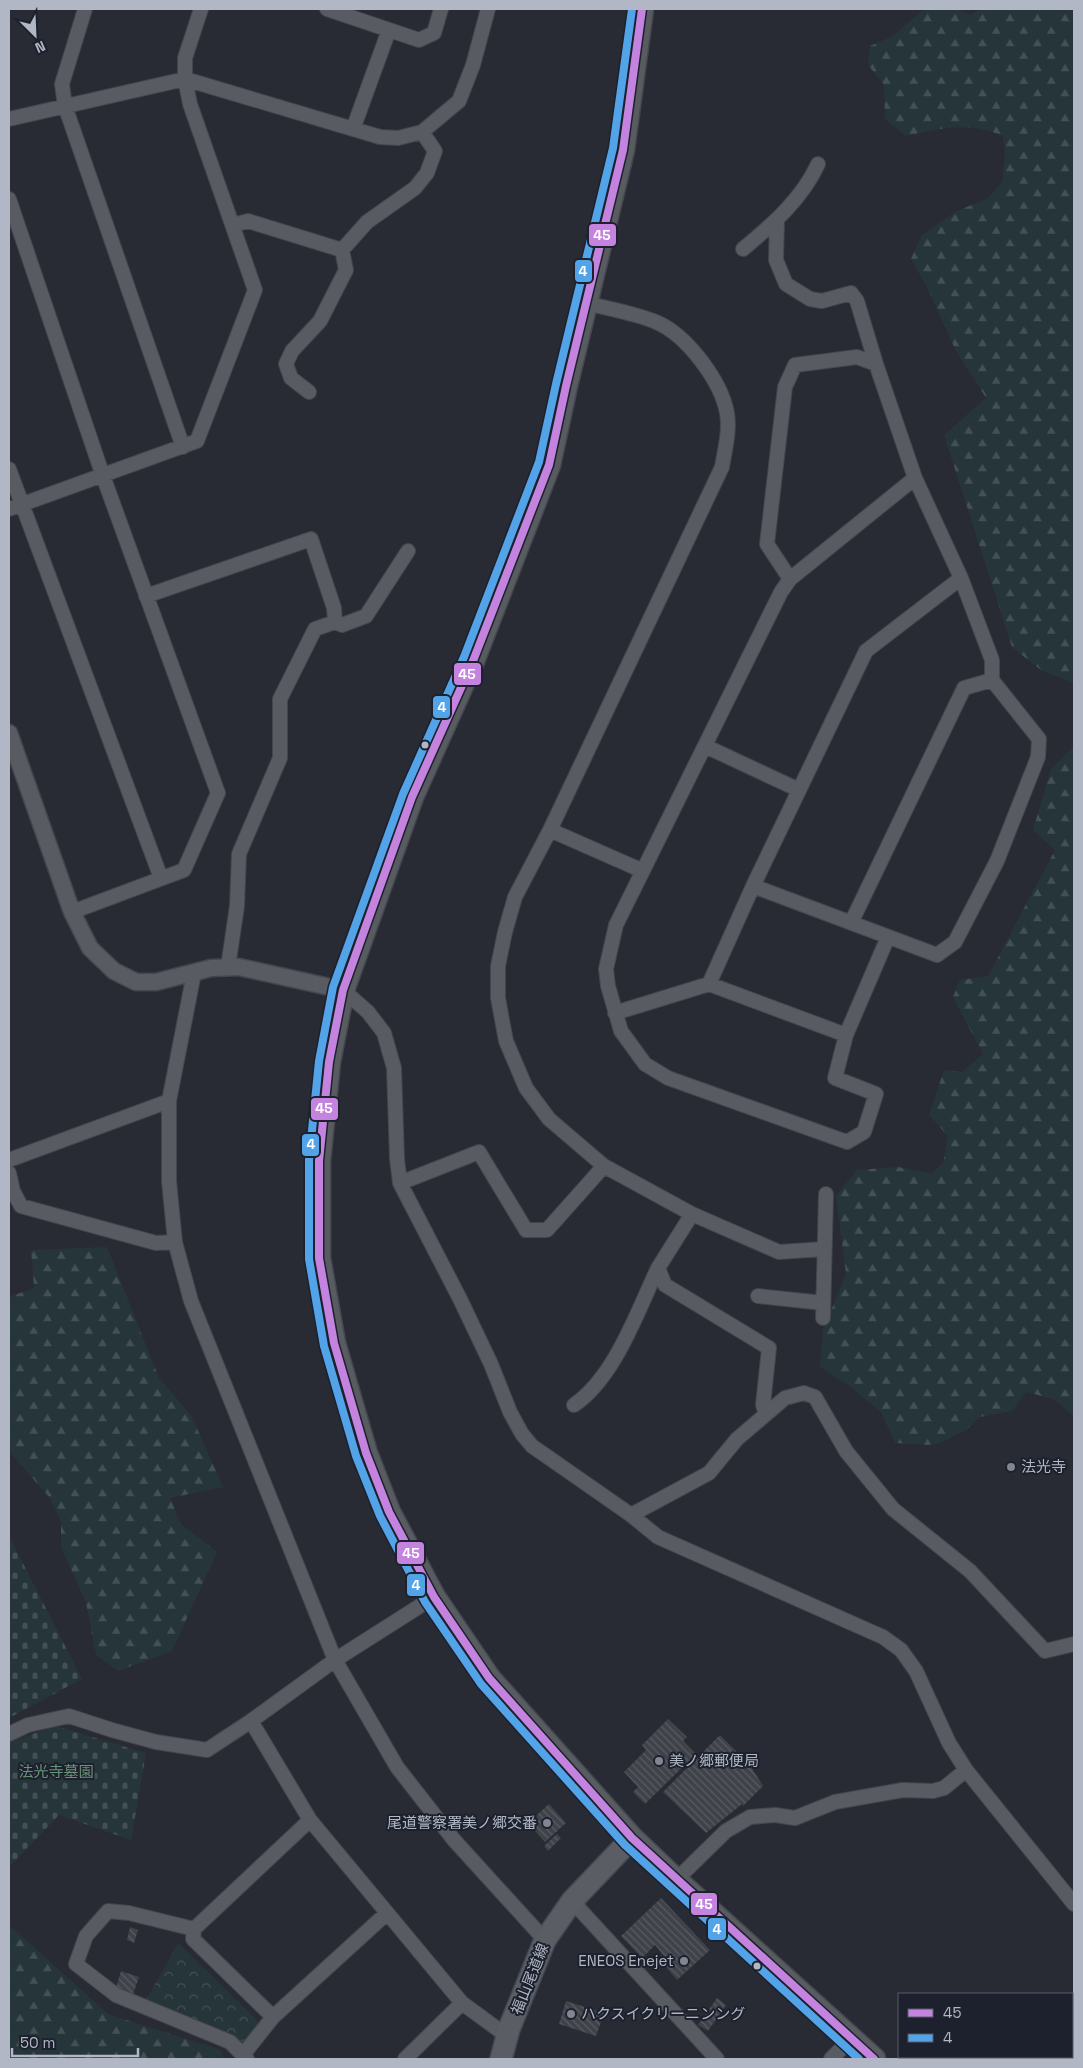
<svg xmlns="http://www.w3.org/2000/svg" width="1083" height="2068" viewBox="0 0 1083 2068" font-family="'Space Grotesk','Noto Sans JP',sans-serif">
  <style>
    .forest { fill: url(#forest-firs) }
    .cemetery { fill: url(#cemetery-stones) }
    .park { fill: url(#park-crowns) }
    .building { fill: url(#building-back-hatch) }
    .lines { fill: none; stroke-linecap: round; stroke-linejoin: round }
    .minor-casing { stroke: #44464c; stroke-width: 16 }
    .tertiary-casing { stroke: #44464c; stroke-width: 19 }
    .primary-casing { stroke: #454850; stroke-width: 24 }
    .trunk-casing { stroke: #45474f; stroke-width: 25 }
    .minor { stroke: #585b62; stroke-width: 14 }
    .tertiary { stroke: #585b62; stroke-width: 16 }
    .primary { stroke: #5a5d64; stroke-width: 21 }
    .trunk { stroke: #585b60; stroke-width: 22 }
    .bus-1-casing { stroke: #1c212d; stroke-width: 11 }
    .bus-2-casing { stroke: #1c212d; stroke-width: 11 }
    .bus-1 { stroke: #c483df; stroke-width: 8 }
    .bus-2 { stroke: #53a3e8; stroke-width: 8 }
    .bus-dot { fill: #b1b7c5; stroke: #1c212d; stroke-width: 2 }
    .poi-dot { fill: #818692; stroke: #1c212d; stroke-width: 2 }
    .labels { text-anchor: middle; stroke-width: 4; stroke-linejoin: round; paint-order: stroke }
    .poi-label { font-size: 15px; fill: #b1b7c5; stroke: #1c212d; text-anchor: start }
    .park-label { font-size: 15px; fill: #6a9478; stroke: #1c212d }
    .street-label { font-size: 15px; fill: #b1b7c5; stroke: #1c212d }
    .line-badge { stroke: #1c212d; stroke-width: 2 }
    .badge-label { font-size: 14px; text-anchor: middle; font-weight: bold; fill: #fff }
  </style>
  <defs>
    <pattern id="forest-firs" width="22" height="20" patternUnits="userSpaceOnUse" patternTransform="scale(1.25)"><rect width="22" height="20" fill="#263539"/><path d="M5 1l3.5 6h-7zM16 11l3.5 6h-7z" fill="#435054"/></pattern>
    <pattern id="cemetery-stones" width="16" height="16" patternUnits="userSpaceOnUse" patternTransform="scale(1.25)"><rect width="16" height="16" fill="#263539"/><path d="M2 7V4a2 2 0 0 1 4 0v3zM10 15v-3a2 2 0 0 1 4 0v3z" fill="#435054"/></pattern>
    <pattern id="park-crowns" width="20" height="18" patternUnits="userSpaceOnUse" patternTransform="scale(1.25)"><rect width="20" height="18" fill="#263539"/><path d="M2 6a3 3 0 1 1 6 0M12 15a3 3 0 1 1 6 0" fill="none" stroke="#435054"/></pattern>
    <pattern id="building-back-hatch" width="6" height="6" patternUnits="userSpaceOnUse" patternTransform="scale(1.25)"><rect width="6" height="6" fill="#3f4248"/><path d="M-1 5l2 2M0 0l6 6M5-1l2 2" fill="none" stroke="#585b61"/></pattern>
  </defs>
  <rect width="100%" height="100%" fill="#282b33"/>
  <path class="forest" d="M932,9H959L971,15L980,9H1074V683L1041,670L1012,647L944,435L986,398L955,349L928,289L911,259L921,236L955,212L988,198L1002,182L1005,155L1003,136C970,121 941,128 906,136L885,119L884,85L868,65L870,46L893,36L922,11Z
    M1074,746V1416L1053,1399L1026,1392L1012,1411L980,1417L966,1430L940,1443L928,1445L895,1443L881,1412L849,1386L820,1367L823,1330L846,1274L836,1196L857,1170L898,1167L931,1173L943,1163L948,1136L929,1115L944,1070L962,1072L983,1054L953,997L960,980L988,976L1055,850L1033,830L1051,769Z
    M107,1247L159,1378L191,1415L223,1487L170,1498L181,1524L217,1552L172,1651L118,1671L96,1655L86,1603L61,1547V1521L49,1497L9,1451V1297L34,1288L31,1250Z
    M9,1925L108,2014L221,2050L223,2059H9Z"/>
  <path class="cemetery" d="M9,1536L82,1679L9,1718Z
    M56,1726L146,1753L131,1840L59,1815L9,1867V1742Z"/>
  <path class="park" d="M178,1943L260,2023L241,2046L145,2002Z"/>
  <path class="building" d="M668,1719L687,1737L683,1741L696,1754L645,1804L633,1792L638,1787L624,1772L646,1750L642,1745Z
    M720,1735L750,1765L763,1786L743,1806L742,1804L706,1833L663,1792Z
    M549,1804L566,1823L545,1842L528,1823Z
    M557,1834L561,1838L548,1851L544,1846Z
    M661,1898L710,1950L677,1980L661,1961L665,1957L655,1945L642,1958L621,1936Z
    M130,1927L138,1930L134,1943L127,1940Z
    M121,1971L139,1977L132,1997L116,1988Z
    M717,1998L726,2005L708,2031L698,2025Z
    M566,2001L604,2013L596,2036L559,2024Z"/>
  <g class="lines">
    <g class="minor-casing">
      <path id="minor" d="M85,9L62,84L65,106L183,447
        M327,9L419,40L434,33L441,9
        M9,119L185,79L380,137L398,138L422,132L459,101L473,65L488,9
        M353,129L389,30
        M9,199L103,476L218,793L184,870L72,912
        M233,225L248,221L342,250L367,222L415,188L427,173L435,151L422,132
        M743,249C772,225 802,199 818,164
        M586,303C606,308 638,314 656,322C687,335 721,381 727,413C730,431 725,449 722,467L550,830L515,897L505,932L498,966V998L506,1041L526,1088L549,1119L604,1166L692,1214L779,1252L824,1249
        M309,392L291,378L286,364L292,351L320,321L346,270L342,250
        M9,469L161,878
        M9,509L197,441L255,290L190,104L185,79V58L201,9
        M790,579L767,544L785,387L795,365L857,357L876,364
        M146,596L311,539L334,608L335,622L315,629L280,699V758L239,854L237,906L228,967
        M335,622L342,625L366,616L408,551
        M705,746L799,790
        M550,830L643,871
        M753,886L937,955L955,942L997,861L1038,757L1039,739L992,680V660L961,578L915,478L876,364L857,301L851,293L822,301L810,299L786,284L776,260L777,220
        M851,923L964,688L992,680
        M888,937L846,1035L835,1078L876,1094L864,1132L847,1142L668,1078L645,1064L621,1031L608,986L606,969L616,925L781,592L790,579L915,478
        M194,973L169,1101V1181L175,1242L191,1301L335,1660L397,1767L454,1840L545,1940
        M709,984L846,1035
        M343,990L368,1012L384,1033L394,1068L397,1159L400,1183L460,1299L491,1364L510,1412L522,1434L532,1446L631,1515L658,1537L883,1637L901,1650L916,1671L949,1743L966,1770L1074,1904
        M615,1013L709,984L753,886L866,651L961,578
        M9,1160L169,1101
        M9,1173L13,1191L21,1206L156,1243L175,1242
        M400,1183L479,1152L526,1230H547L604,1166
        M692,1214L658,1268L665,1285L769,1348L763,1405L766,1414
        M758,1296L823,1303
        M823,1318L826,1194
        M574,1405C615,1377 637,1312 658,1268
        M631,1515L709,1473L737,1439L785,1398L804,1393L815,1397L846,1451L893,1509L970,1571L1045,1651L1074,1644
        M251,1721L310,1820L462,2003L507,2036
        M9,1734L28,1725L69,1716L112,1730L156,1742L207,1750L251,1721L335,1660L434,1597
        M676,1880L726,1831L750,1817L775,1815L795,1818L835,1802L903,1790L933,1791L944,1788L966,1770
        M572,1901L717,2059
        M194,1929L129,1913L108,1911L86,1936L76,1964L116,1995L230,2042L247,2059
        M273,2017L193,1939L194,1929L310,1820
        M242,2056L273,2017L386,1914
        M405,2059L462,2003
        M831,2059L851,2039
        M1073,2059L1074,2056"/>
    </g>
    <g class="tertiary-casing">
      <path id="tertiary" d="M9,733L72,912L90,948L114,971L136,982H156L211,968L239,967L343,990"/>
    </g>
    <g class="primary-casing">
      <path id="primary" d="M501,2059L509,2029L545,1940L572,1901L632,1838"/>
    </g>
    <g class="trunk-casing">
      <path id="trunk" d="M642,9L623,150L566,386L549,465L473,661L412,797L343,990L329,1062L319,1161V1258L334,1343L366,1453L389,1512L434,1597L489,1678L632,1838L676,1880L874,2059"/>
    </g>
    <use href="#minor" class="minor"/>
    <use href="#tertiary" class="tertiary"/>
    <use href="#primary" class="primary"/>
    <use href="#trunk" class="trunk"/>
    <g class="bus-1-casing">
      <path id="bus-1" d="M642,9L623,150L566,386L549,465L473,661L412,797L343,990L329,1062L319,1161V1258L334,1343L366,1453L389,1512L434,1597L489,1678L632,1838L874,2059"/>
    </g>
    <g class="bus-2-casing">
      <path id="bus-2" d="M632,9L613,148L556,384L539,462L464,657L403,794L333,987L319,1061L309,1160V1259L324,1346L356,1456L380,1516L425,1602L481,1684L625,1845L859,2059"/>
    </g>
    <use href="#bus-1" class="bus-1"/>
    <use href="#bus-2" class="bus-2"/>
  </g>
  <g class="bus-dot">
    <circle cx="425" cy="745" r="4.5"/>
    <circle cx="757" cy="1966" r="4.5"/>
  </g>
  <g class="poi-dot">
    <circle cx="1011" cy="1467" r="5"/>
    <circle cx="659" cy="1761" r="5"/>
    <circle cx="547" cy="1823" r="5"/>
    <circle cx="684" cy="1961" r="5"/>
    <circle cx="571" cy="2014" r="5"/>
  </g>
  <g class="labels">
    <g class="poi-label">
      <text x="1021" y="1472">法光寺</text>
      <text x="669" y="1766">美ノ郷郵便局</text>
      <text x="537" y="1828" text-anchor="end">尾道警察署美ノ郷交番</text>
      <text x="674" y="1966" text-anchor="end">ENEOS Enejet</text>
      <text x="581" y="2019">ハクスイクリーニンング</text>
    </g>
    <g class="park-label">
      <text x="56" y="1777">法光寺墓園</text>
    </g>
    <g class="street-label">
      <text transform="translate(530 1979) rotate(-68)" y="5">福山尾道線</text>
    </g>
  </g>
  <g class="line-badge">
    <rect x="588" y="223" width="29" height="24" rx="5" fill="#c483df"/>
    <rect x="574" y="259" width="19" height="24" rx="5" fill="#53a3e8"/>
    <rect x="453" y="662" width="29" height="24" rx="5" fill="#c483df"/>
    <rect x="432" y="695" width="19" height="24" rx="5" fill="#53a3e8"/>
    <rect x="310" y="1097" width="29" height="24" rx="5" fill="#c483df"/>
    <rect x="301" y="1133" width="19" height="24" rx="5" fill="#53a3e8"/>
    <rect x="396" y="1541" width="29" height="24" rx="5" fill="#c483df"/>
    <rect x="406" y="1573" width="20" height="24" rx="5" fill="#53a3e8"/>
    <rect x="690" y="1892" width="28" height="24" rx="5" fill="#c483df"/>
    <rect x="707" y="1917" width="20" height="24" rx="5" fill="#53a3e8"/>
  </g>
  <g class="badge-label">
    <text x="602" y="240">45</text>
    <text x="583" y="276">4</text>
    <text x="467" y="679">45</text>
    <text x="442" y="712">4</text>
    <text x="324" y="1113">45</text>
    <text x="311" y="1149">4</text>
    <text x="411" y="1558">45</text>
    <text x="416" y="1590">4</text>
    <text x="704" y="1909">45</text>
    <text x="717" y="1934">4</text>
  </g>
  <rect width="1083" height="2068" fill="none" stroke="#b1b7c5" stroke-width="20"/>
  <rect x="898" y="1993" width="175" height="65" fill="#1c212d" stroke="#585d6a"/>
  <rect x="908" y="2009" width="25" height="8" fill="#c483df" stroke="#585d6a"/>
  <text x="943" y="2018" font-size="15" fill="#b1b7c5">45</text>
  <rect x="908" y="2034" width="25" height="8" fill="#53a3e8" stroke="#585d6a"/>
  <text x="943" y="2043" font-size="15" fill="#b1b7c5">4</text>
  <g transform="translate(35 35) rotate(156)" stroke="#1c212d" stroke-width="4" paint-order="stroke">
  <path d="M0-4L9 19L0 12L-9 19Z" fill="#b1b7c5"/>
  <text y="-8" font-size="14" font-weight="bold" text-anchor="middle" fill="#b1b7c5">N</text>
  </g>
  <path d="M12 2048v8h126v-8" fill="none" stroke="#b1b7c5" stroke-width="2.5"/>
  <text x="20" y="2048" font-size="15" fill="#b1b7c5" stroke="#1c212d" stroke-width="4" paint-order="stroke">50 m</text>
</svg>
